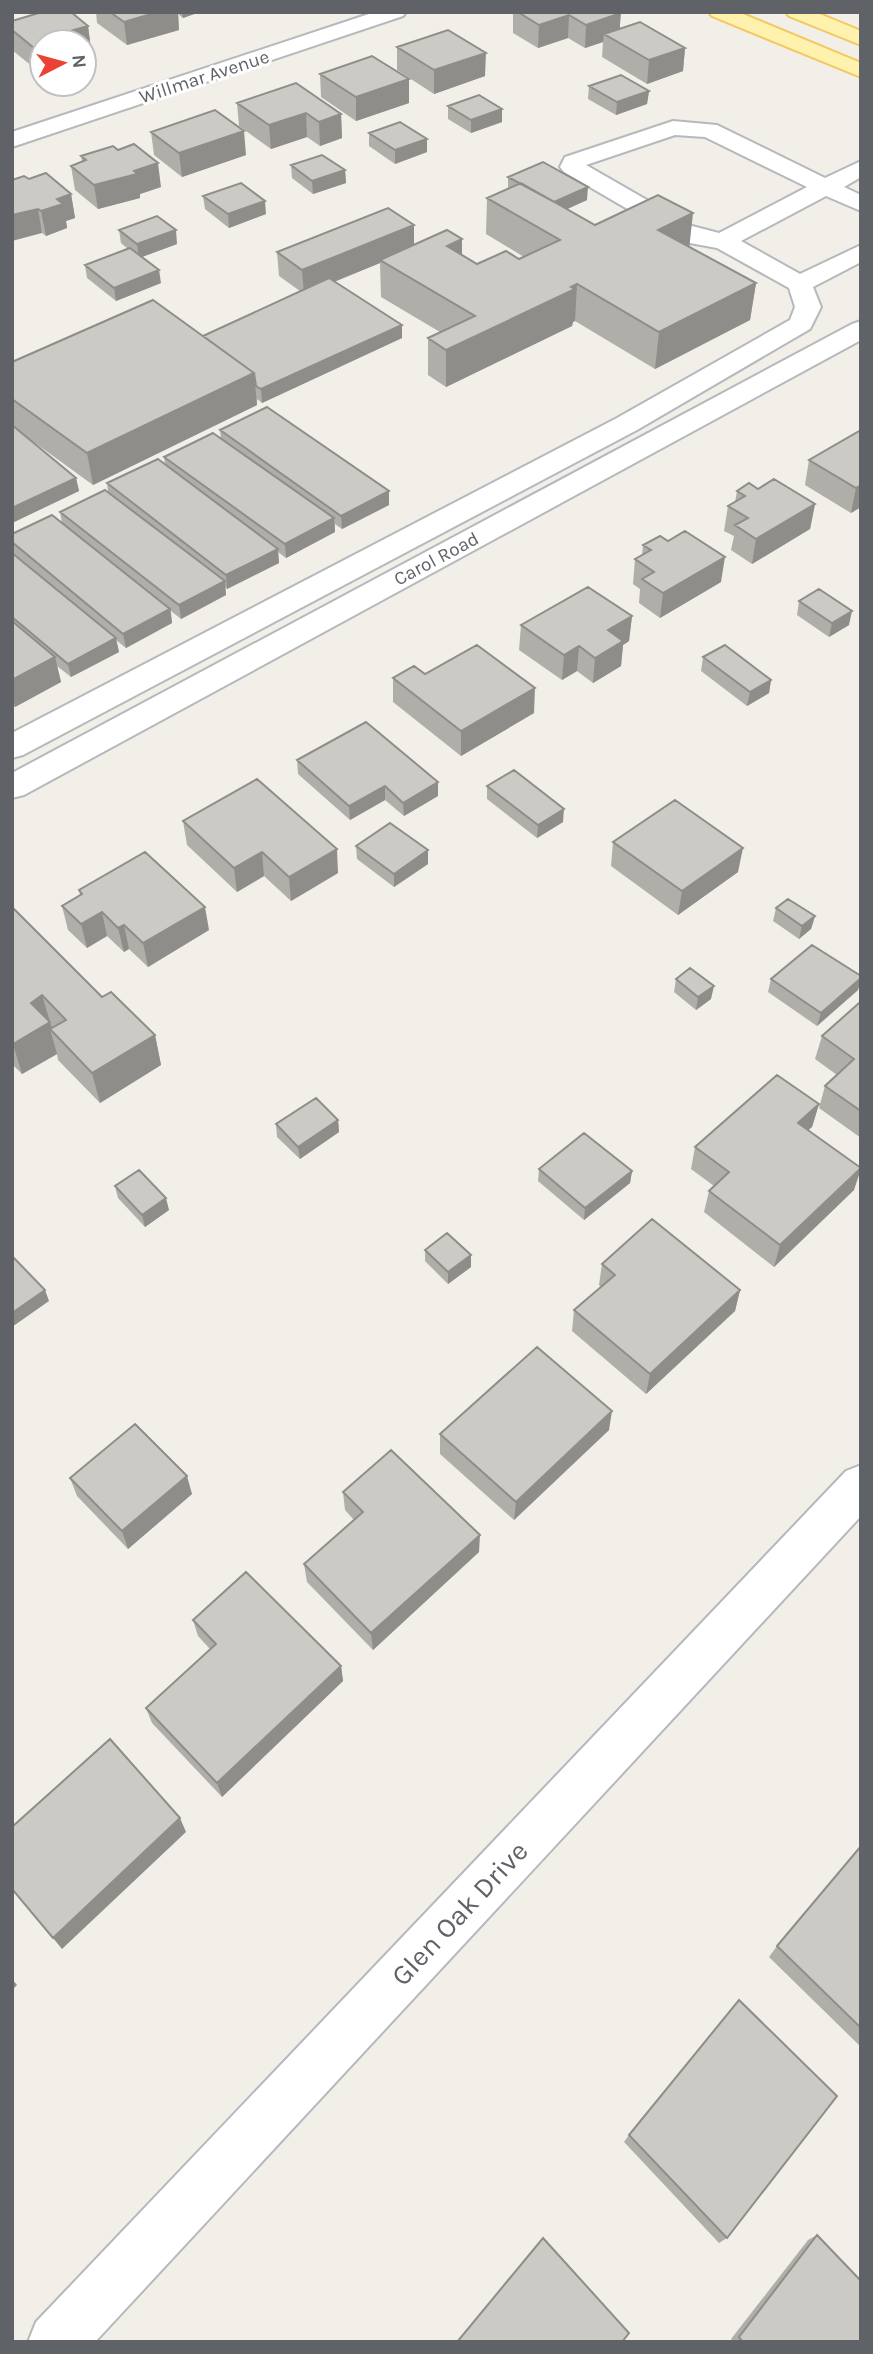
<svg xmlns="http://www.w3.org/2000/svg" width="873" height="2354" viewBox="0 0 873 2354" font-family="Karla,sans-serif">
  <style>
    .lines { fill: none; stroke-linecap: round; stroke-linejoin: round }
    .minor-casing { stroke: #b5b8bc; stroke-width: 4 }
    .major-casing { stroke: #f2c960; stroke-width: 4 }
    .minor { fill: #fff; fill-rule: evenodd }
    .major { fill: #fff2af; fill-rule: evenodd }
    .wall { fill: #afaea9 }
    .shaded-wall { fill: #8f8d8a }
    .building { fill: #cccac5; stroke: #8f8d8a; stroke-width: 2 }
    .labels { text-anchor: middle; stroke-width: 6; stroke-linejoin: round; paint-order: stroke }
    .far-street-label { font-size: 19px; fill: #5f6368; stroke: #fff }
    .near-street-label { font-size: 28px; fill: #5f6368; stroke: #fff }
  </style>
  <rect width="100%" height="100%" fill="#f1efe8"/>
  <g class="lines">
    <g class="minor-casing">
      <path id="minor" d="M375,12H406L403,16L12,147V132Z
        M673,121L717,125L825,178L861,161V177L844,187L861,195V211L826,196L741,241L800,274L861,245V262L813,287L821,307L810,329L637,430L23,755L12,758V733L617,418L790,320L795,307L789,288L717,248L690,243L674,236L564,172L560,167L565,157ZM675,135L705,137L807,187L719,233L692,226L586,165Z
        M861,321V340L24,795L12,798V773L852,324Z
        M861,1465V1516L95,2342H28L36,2322L846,1471Z"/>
    </g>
    <g class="major-casing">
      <path id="major" d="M709,12H738L861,63V77L712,16Z
        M786,12H815L861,31V45L789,16Z"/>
    </g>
    <use href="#minor" class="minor"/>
    <use href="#major" class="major"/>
  </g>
  <path class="wall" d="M96,12H200L183,18L178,14L179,30L127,45L97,23Z
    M513,12H620V29L685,48L683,71L647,84L602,57L603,42L585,48L568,38L538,48L513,33Z
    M12,21L88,26L91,49L84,51V42L38,71L12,50Z
    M397,47L485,76L434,94L397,70Z
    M320,74L409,79V103L356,121L321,97Z
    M589,86L649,91L647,104L616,115L588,99Z
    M237,103L341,114L342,138L320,146L307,137L271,149L239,126Z
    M448,106L502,122L471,133L448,119Z
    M151,132L246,155L182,177L154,155Z
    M369,133L427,152L395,164L369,146Z
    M81,156L161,187L140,194V198L98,209L75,190L71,166L82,162Z
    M291,165L345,170L346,183L313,194L292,178Z
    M508,177L587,200L567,209L595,225L689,247L756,283L750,320L655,369L575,321L573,322L572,326L446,387L428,375V338L440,332L381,297L380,263L334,282L402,338L262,403L257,399V405L93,485L31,440L76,478L79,491L12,523V362L203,336L300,291L279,276L277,252L414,245L462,255L477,264L519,259L524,257L486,234L487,198L508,188Z
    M29,179L71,194L75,218L66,221L67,228L46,236L42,233Z
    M203,196L266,214L229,228L205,209Z
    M119,230L177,244L142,257L161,283L116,301L87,278L85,265L128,249L121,243Z
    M220,430L389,505L342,529L335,524V532L286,558L278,552L279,563L227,589L225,587L226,595L181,619L171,611L172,623L126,648L116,640L119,652L71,677L57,666L61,682L15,707L12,705V534L62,523L60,512L108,493L107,483L165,465L164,457L221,439Z
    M861,430V507L851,513L805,485L809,460Z
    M758,489L815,504L810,529L752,564L731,550L734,536L724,531L728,506L735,502L737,491Z
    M643,545L721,582L660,618L639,603L640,589L633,584L635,559L642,555Z
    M799,601L849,625L829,637L797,615Z
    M632,616L629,641L623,645L621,666L593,683L577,671L562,680L519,650L521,625Z
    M703,657L771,680L769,693L747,706L701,671Z
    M393,678L534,713L461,756L393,702Z
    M297,760L438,796L404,816L385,800L350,820L298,774Z
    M487,786L563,822L537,838L487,799Z
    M183,821L338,873L291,901L264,876L237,892L187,845Z
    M613,842L738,872L678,915L611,866Z
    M356,846L428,864L394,887L357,859Z
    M79,890L209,930L148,967L129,949L124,952L107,936L87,948L68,930L62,906L80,895Z
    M12,907L102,997L155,1035L161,1065L100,1103L58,1060L57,1054L22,1074L12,1064Z
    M776,908L815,916L811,929L799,939L773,921Z
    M861,976V981L858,990L817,1026L768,992L771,979Z
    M676,979L711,999L696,1010L674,992Z
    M861,1005V1138L819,1108L825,1086L837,1075L815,1059L822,1036Z
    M819,1104L812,1127L808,1130L854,1190L774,1267L704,1212L709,1191L714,1186L691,1169L695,1147Z
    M338,1120L339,1132L300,1159L277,1137L276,1124Z
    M539,1169L632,1171L630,1183L584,1220L538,1181Z
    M115,1186L169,1210L145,1227L118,1198Z
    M425,1250L471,1255V1267L448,1284L425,1261Z
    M602,1264L740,1290L735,1311L646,1394L572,1331L574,1310L601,1287L599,1285Z
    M609,1430L514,1520L440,1454V1434Z
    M70,1478L192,1494L128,1549L77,1496Z
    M343,1492L479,1552L373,1650L307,1582L304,1564L354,1520L345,1510Z
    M193,1620L341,1666L343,1681L222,1797L152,1723L146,1708L210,1649L198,1636Z
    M861,1846V2047L769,1957L777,1946Z
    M629,2135L727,2238L719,2243L624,2142Z
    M817,2235L861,2342H734L731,2339L808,2240Z"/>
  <path class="shaded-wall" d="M158,12H178L179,30L127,45L124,22Z
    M182,12H200L183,18Z
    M621,13L619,36L604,34L603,42L585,48L586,25Z
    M569,15L568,38L538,48L539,25Z
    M88,26L91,49L84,51V42H56L67,32Z
    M42,46V70L38,71L34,48Z
    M685,48L683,71L647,84L649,60Z
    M486,53L485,76L434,94V70Z
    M409,79V103L356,121V97Z
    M649,91L647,104L616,115L617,102Z
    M502,109V122L471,133V120Z
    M306,113L307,137L271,149L269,125Z
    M341,114L342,138L320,146L319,122Z
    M244,131L246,155L182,177L179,153Z
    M427,139V152L395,164V150Z
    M158,163L161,187L140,194V198L98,209L94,185Z
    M345,170L346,183L313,194L312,181Z
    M588,187L587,200L552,216L553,202Z
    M71,194L75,218L66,221L67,228L46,236L41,211L57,199Z
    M265,201L266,214L229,228L228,214Z
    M38,209L42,233L12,241V215Z
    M693,213L689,250L658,230Z
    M414,225V249L380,260V263L304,294L302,270Z
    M176,230L177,244L139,258L137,244Z
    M462,239V276L447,246Z
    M159,270L161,283L116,301L114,288Z
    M756,283L750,320L655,369L659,332Z
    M577,284L575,321L573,322L572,326L446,387V350Z
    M402,325V338L262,403L261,389Z
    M254,373L257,405L93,485L87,453Z
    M76,478L79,491L12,523V508Z
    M861,485V507L851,513L856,488Z
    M389,491V505L342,529L341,516Z
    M815,504L810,529L752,564L756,539Z
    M334,518L335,532L286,558L285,544Z
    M278,549L279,563L227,589L226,575Z
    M725,557L721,582L660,618L663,593Z
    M225,581L226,595L181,619L179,605Z
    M170,609L172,623L126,648L123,634Z
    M852,611L849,625L829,637L832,623Z
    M632,616L629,641L623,645L621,666L593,683L595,658L608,630Z
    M116,638L119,652L71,677L68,664Z
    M579,646L577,671L562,680L564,655Z
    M55,657L61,682L15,707L12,697V680Z
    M771,680L769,693L747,706L750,692Z
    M535,688L534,713L461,756V731Z
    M438,782V796L404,816L403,803Z
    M385,786V800L350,820L349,806Z
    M564,809L563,822L537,838L538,825Z
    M743,848L738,872L678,915L682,891Z
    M337,849L338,873L291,901L289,877Z
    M428,850V864L394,887V874Z
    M262,852L264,876L237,892L234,868Z
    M205,907L209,930L148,967L143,943Z
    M102,912L107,936L87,948L81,924Z
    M815,916L811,929L799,939L802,926Z
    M124,925L129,949L124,952L118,928Z
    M861,978L858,990L817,1026L821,1013Z
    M714,986L711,999L696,1010L698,997Z
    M42,995L53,1032L50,1029L57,1054L22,1074L13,1044L31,1003Z
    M155,1035L161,1065L100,1103L92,1073Z
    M819,1104L812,1127L791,1145L798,1123Z
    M338,1120L339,1132L300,1159L298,1147Z
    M861,1169L854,1190L774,1267L780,1245Z
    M632,1171L630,1183L584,1220L585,1208Z
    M166,1198L169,1210L145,1227L142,1215Z
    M471,1255V1267L448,1284V1272Z
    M45,1290L49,1301L12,1327V1313Z
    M740,1290L735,1311L646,1394L650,1374Z
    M612,1411L609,1430L514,1520L516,1502Z
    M187,1476L192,1494L128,1549L122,1531Z
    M480,1535L479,1552L373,1650L371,1633Z
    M341,1666L343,1681L222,1797L217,1783Z
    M180,1818L186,1832L62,1949L53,1938Z
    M12,1979L17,1985L12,1990Z"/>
  <path class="building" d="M42,12H71L88,26L67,32L72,37L56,42H42V46L34,48L12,30V21Z
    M110,12H158L124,22Z
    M518,12H620L621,13L586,25L569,15L539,25Z
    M640,22L685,48L649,60L604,34Z
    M448,30L486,53L434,70L397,47Z
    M372,56L409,79L356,97L320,74Z
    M621,75L649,91L617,102L589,86Z
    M296,83L341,114L319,122L306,113L269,125L237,103Z
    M479,95L502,109L471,120L448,106Z
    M215,110L244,131L179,153L151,132Z
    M400,122L427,139L395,150L369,133Z
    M134,144L158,163L134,171L137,174L94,185L71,166L86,160L81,156L113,146L118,150Z
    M322,155L345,170L312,181L291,165Z
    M543,162L588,187L554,202L508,177Z
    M46,173L71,194L57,199L63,204L41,211L38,209L12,215V180L24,176L29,179Z
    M241,183L265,201L228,214L203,196Z
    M521,183L595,225L658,195L693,213L658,230L756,283L659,332L577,284L571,287L575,289L446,350L428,338L475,316L380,260L447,230L462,239L447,246L477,264L506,251L519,259L560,240L487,198Z
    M388,208L414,225L302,270L277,252Z
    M157,216L176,230L137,244L119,230Z
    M130,248L159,270L114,288L85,265Z
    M329,278L402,325L261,389L256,386L254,373L203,336Z
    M153,300L254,373L87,453L12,399V362Z
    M267,407L389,491L341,516L220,430Z
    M12,425L76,478L12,508Z
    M861,430V485L856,488L809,460Z
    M213,433L334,518L285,544L164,457Z
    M158,459L278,549L226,575L107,483Z
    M774,479L815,504L756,539L735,525L748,518L728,506L745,496L737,491L749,483L758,489Z
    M105,490L225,581L179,605L60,512Z
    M52,515L170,609L123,634L12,542V534Z
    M685,531L725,557L663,593L642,579L654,572L635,559L651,550L643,545L660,536L668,541Z
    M12,553L116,638L68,664L12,617Z
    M588,587L632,616L608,630L623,641L595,658L579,646L564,655L521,625Z
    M819,589L852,611L832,623L799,601Z
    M12,621L55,657L12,680Z
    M477,645L535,688L461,731L393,678L414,666L425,674Z
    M725,645L771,680L750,692L703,657Z
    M366,722L438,782L403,803L385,786L349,806L297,760Z
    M514,770L564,809L538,825L487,786Z
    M257,779L337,849L289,877L262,852L234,868L183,821Z
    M675,800L743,848L682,891L613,842Z
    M390,823L428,850L394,874L356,846Z
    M145,852L205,907L143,943L124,925L118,928L102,912L81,924L62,906L82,894L79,890Z
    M788,899L815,916L802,926L776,908Z
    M12,907L102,997L111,992L155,1035L92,1073L50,1029L66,1020L42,995L31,1003L50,1022L13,1044Z
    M812,945L861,976V978L821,1013L771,979Z
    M690,968L714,986L698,997L676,979Z
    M859,1003L861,1005V1111L825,1086L854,1059L822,1036Z
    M777,1075L819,1104L798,1123L861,1168L780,1245L709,1191L729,1172L695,1147Z
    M316,1098L338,1120L298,1147L276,1124Z
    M584,1133L632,1171L585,1208L539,1169Z
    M139,1170L166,1198L142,1215L115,1186Z
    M652,1219L740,1290L650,1374L574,1310L615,1275L602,1264Z
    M447,1233L471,1255L448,1272L425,1250Z
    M12,1256L45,1290L12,1313Z
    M537,1347L612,1411L516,1502L440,1434Z
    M135,1424L187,1476L122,1531L70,1478Z
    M391,1450L480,1535L371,1633L304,1564L363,1512L343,1492Z
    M246,1572L341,1666L217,1783L146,1708L216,1644L193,1620Z
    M110,1739L180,1818L53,1938L12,1889V1827Z
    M861,1846V2028L777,1946Z
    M739,2000L837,2096L727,2238L629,2135Z
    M817,2235L861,2281V2342H743L739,2337Z
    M543,2238L629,2333L622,2342H457Z"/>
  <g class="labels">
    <g class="far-street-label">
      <text transform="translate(204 76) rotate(-18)" y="7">Willmar Avenue</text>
      <text transform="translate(436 558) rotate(-28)" y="7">Carol Road</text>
    </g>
    <g class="near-street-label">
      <text transform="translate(459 1913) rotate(-47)" y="10">Glen Oak Drive</text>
    </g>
  </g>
  <rect width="873" height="2354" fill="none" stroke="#5f6368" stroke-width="28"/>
  <g transform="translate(63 63) rotate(84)"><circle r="33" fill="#ffffff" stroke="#bfc1c3" stroke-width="2"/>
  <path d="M0-5L12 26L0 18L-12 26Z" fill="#ea4335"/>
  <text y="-10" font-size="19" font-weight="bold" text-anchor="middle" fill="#5f6368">N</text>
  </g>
</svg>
